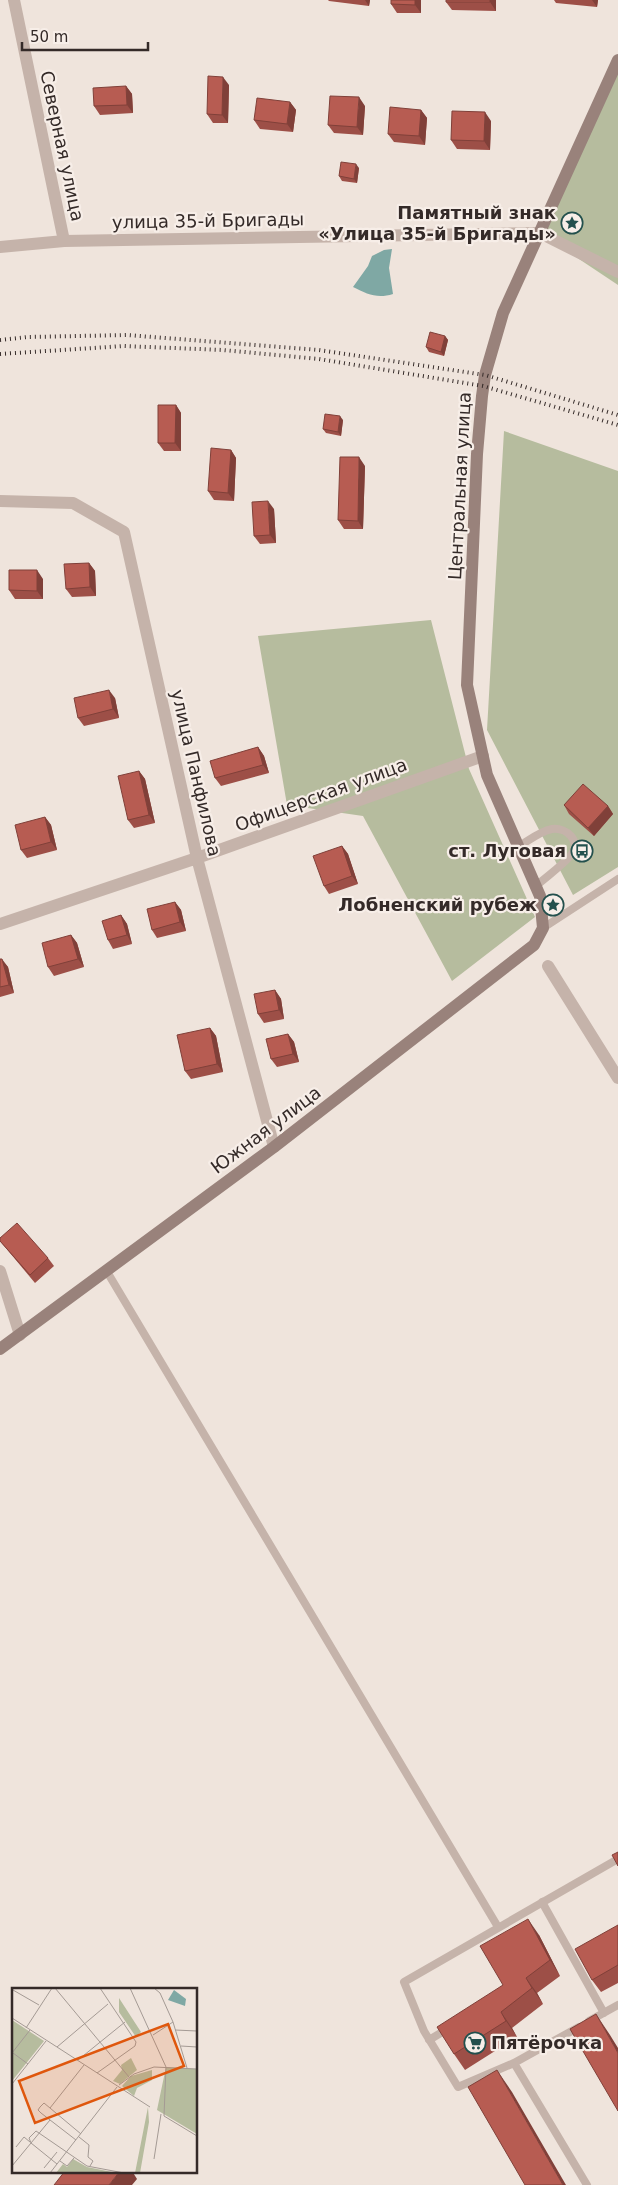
<svg xmlns="http://www.w3.org/2000/svg" width="618" height="2185" viewBox="0 0 618 2185" font-family="'DejaVu Sans',sans-serif">
  <style>
    .green { fill: #b6bc9e }
    .water { fill: #7fa8a4 }
    .lines { fill: none; stroke-linecap: round; stroke-linejoin: round }
    .lane { stroke: #c5b3aa; stroke-width: 8 }
    .street { stroke: #c5b3aa; stroke-width: 12 }
    .secondary { stroke: #99827b; stroke-width: 12 }
    .rail { stroke: #342a28; stroke-width: 4; stroke-dasharray: 1 4; stroke-linecap: butt }
    .wall { fill: #9d4f47 }
    .shaded-wall { fill: #804039 }
    .building { fill: #b75c52; stroke: #804039 }
    .labels { text-anchor: middle; stroke-width: 4.5; stroke-linejoin: round; paint-order: stroke }
    .street-label { font-size: 18px; fill: #342a28; stroke: #f7eee8 }
    .poi-label { font-size: 18px; font-weight: bold; fill: #342a28; stroke: #f7eee8; text-anchor: end }
    .inset-road { fill: none; stroke: #a49a94; stroke-width: 1 }
    .view { fill: #df570d; fill-opacity: 0.15; stroke: #df570d; stroke-width: 2.5 }
    .inset-edge { fill: none; stroke: #342a28; stroke-width: 2.5 }
  </style>
  <rect width="100%" height="100%" fill="#efe4dc"/>
  <path class="green" d="M618,61V285L540,233Z
    M504,431L618,471V867L573,895L487,730Z
    M431,620L469,769L535,917L452,981L363,816L287,805L258,636Z"/>
  <path class="water" d="M392,249L389,268L393,294C377,299 367,294 353,287L368,266L372,256L384,250Z"/>
  <g class="lines">
    <path class="lane" d="M518,847C528,841 540,831 552,829C567,827 582,842 571,855C562,866 547,876 536,886
      M543,928L618,879
      M106,1270L498,1927
      M542,1902L604,2013
      M589,2021L618,2005
      M579,2027L514,2063L458,2087L424,2031L404,1982L618,1859
      M429,2040L449,2028
      M514,2063L587,2185"/>
    <path class="street" d="M14,0L64,241
      M0,247L64,241L540,233L618,272
      M0,501L73,503L124,532L197,858L274,1147
      M0,924L197,858L483,756
      M548,966L618,1078
      M0,1271L20,1335"/>
    <path class="secondary" d="M0,1349L274,1147L534,945L543,928L540,896L487,775L467,685L477,454L482,396L485,375L503,313L618,60"/>
    <path class="rail" d="M0,340L28,337L127,335L319,350L485,375L618,415
      M0,354L124,346L223,350L319,359L483,386L618,425"/>
  </g>
  <path class="wall" d="M328,0H370L369,6L329,1Z
    M391,0H421V13H397L391,4Z
    M496,0V11L452,10L446,2Z
    M554,0H598L597,7L556,3Z
    M229,85L228,123H213L207,114Z
    M126,86L132,94L133,113L100,115L94,106Z
    M290,102L296,110L293,132L260,129L254,120Z
    M365,106L363,135L334,133L328,125Z
    M421,110L427,118L425,145L394,142L388,134Z
    M491,121L490,150L457,149L451,140Z
    M359,168L357,183L342,181L339,176Z
    M445,336L448,340L444,356L429,352L426,347Z
    M176,405L181,413V451H164L158,443Z
    M343,420L341,436L326,433L323,429Z
    M231,450L236,458L234,501L214,500L208,491Z
    M365,466L363,529H344L338,520Z
    M274,509L276,543L260,544L254,536Z
    M89,563L95,571L96,596L72,597L66,589Z
    M43,579V599H15L9,590Z
    M115,698L119,718L84,726L78,718Z
    M258,747L264,756L269,773L221,786L215,778Z
    M139,771L145,779L155,823L134,828L128,820Z
    M564,805L608,806L613,814L594,836L569,814Z
    M45,817L51,825L57,850L27,858L21,850Z
    M342,846L348,854L358,884L329,894L324,886Z
    M175,902L181,910L186,931L157,938L152,930Z
    M121,915L127,924L132,944L113,949L108,940Z
    M71,935L77,943L84,967L54,976L48,967Z
    M0,959L8,967L14,993L0,997Z
    M275,990L281,999L284,1019L264,1023L258,1014Z
    M210,1028L216,1036L223,1072L191,1079L185,1071Z
    M288,1034L294,1042L299,1062L277,1067L271,1059Z
    M0,1241L48,1258L54,1266L35,1283Z
    M618,1925V1983L601,1992L592,1980Z
    M539,1935L560,1976L537,1993L543,2004L512,2028L517,2037L465,2070L454,2054L503,1985Z"/>
  <path class="shaded-wall" d="M365,0H370L369,6Z
    M415,0H421V13L415,5Z
    M490,0H496V11L490,2Z
    M592,0H598L597,7Z
    M223,77L229,85L228,123L222,115Z
    M126,86L132,94L133,113L127,105Z
    M359,97L365,106L363,135L357,127Z
    M290,102L296,110L293,132L287,124Z
    M421,110L427,118L425,145L419,136Z
    M485,112L491,121L490,150L484,141Z
    M356,164L359,168L357,183L354,179Z
    M445,336L448,340L444,356L441,352Z
    M176,405L181,413V451L175,443Z
    M340,416L343,420L341,436L338,432Z
    M231,450L236,458L234,501L228,493Z
    M359,457L365,466L363,529L358,521Z
    M268,501L274,509L276,543L270,535Z
    M89,563L95,571L96,596L90,587Z
    M37,570L43,579V599L37,591Z
    M109,690L115,698L119,718L113,709Z
    M258,747L264,756L269,773L263,765Z
    M139,771L145,779L155,823L149,815Z
    M608,806L613,814L594,836L588,828Z
    M45,817L51,825L57,850L51,842Z
    M342,846L348,854L358,884L352,876Z
    M175,902L181,910L186,931L180,922Z
    M121,915L127,924L132,944L127,935Z
    M71,935L77,943L84,967L78,959Z
    M2,959L8,967L14,993L9,985Z
    M275,990L281,999L284,1019L279,1010Z
    M210,1028L216,1036L223,1072L217,1064Z
    M288,1034L294,1042L299,1062L293,1054Z
    M528,1919L539,1935L560,1976L550,1960Z
    M526,1978L537,1993L543,2004L532,1988Z
    M501,2012L512,2028L517,2037L506,2021Z
    M596,2014L610,2035L618,2048V2053Z
    M497,2070L512,2092L566,2185H563Z
    M120,2171H132L137,2179L132,2185H109Z"/>
  <path class="building" d="M391,0H415V5L391,4Z
    M446,0H490V2H446Z
    M208,76L223,77L222,115L207,114Z
    M126,86L127,105L94,106L93,88Z
    M330,96L359,97L357,127L328,125Z
    M257,98L290,102L287,124L254,120Z
    M390,107L421,110L419,136L388,134Z
    M452,111L485,112L484,141L451,140Z
    M341,162L356,164L354,179L339,176Z
    M430,332L445,336L441,352L426,347Z
    M158,405H176L175,443H158Z
    M325,414L340,416L338,432L323,429Z
    M211,448L231,450L228,493L208,491Z
    M340,457H359L358,521L338,520Z
    M268,501L270,535L254,536L252,502Z
    M89,563L90,587L66,589L64,564Z
    M9,570H37V591L9,590Z
    M109,690L113,709L78,718L74,698Z
    M258,747L263,765L215,778L210,761Z
    M139,771L149,815L128,820L118,776Z
    M583,784L608,806L588,828L564,805Z
    M45,817L51,842L21,850L15,825Z
    M342,846L352,876L324,886L313,856Z
    M175,902L180,922L152,930L147,909Z
    M121,915L127,935L108,940L102,921Z
    M71,935L78,959L48,967L42,943Z
    M0,959H2L9,985L0,987Z
    M275,990L279,1010L258,1014L254,994Z
    M210,1028L217,1064L185,1071L177,1035Z
    M288,1034L293,1054L271,1059L266,1039Z
    M17,1223L48,1258L30,1275L0,1241V1238Z
    M618,1852V1866L612,1855Z
    M528,1919L550,1960L526,1978L532,1988L501,2012L506,2021L454,2054L437,2027L503,1985L480,1946Z
    M618,1925V1965L592,1980L575,1949Z
    M596,2014L618,2053V2111L570,2029Z
    M497,2070L563,2185H525L468,2087Z
    M65,2171H120L109,2185H54Z"/>
  <defs>
    <g id="sight-ring" transform="scale(1.125)"><circle r="9.5" fill="#f7eee8" stroke="#23504d" stroke-width="1.5"/><path d="M0-6L1.8-2.2L6-1.7L2.9 1.2L3.7 5.4L0 3.3L-3.7 5.4L-2.9 1.2L-6-1.7L-1.8-2.2Z" fill="#23504d"/></g>
    <g id="bus-ring" transform="scale(1.125)"><circle r="9.5" fill="#f7eee8" stroke="#23504d" stroke-width="1.5"/><path d="M-5-6H5V4H4V6H2V4H-2V6H-4V4H-5ZM-3.5-4V0h7V-4ZM-3.5 1.2v1.5H-2V1.2ZM2 1.2v1.5H3.5V1.2Z" fill="#23504d"/></g>
    <g id="supermarket-ring" transform="scale(1.125)"><circle r="9.5" fill="#f7eee8" stroke="#23504d" stroke-width="1.5"/><path d="M-6-5.5h2.5l.6 2H6L4.5 2H-2.5L-4.4-4H-6ZM-1.5 3.2a1.3 1.3 0 1 0 .1 0ZM3 3.2a1.3 1.3 0 1 0 .1 0Z" fill="#23504d"/></g>
  </defs>
  <g fill-rule="evenodd">
    <use href="#sight-ring" x="572" y="223"/>
    <use href="#bus-ring" x="582" y="851"/>
    <use href="#sight-ring" x="553" y="905"/>
    <use href="#supermarket-ring" x="475" y="2043"/>
  </g>
  <g class="labels">
    <g class="street-label">
      <text transform="translate(62 146) rotate(78)" y="6">Северная улица</text>
      <text transform="translate(208 221) rotate(-1)" y="6">улица 35-й Бригады</text>
      <text transform="translate(460 486) rotate(-87)" y="6">Центральная улица</text>
      <text transform="translate(196 773) rotate(77)" y="6">улица Панфилова</text>
      <text transform="translate(321 795) rotate(-20)" y="6">Офицерская улица</text>
      <text transform="translate(266 1130) rotate(-37)" y="6">Южная улица</text>
    </g>
    <g class="poi-label">
      <text x="556" y="219">Памятный знак<tspan x="556" dy="21">«Улица 35-й Бригады»</tspan></text>
      <text x="566" y="857">ст. Луговая</text>
      <text x="537" y="911">Лобненский рубеж</text>
      <text x="491" y="2049" text-anchor="start">Пятёрочка</text>
    </g>
  </g>
  <g transform="translate(12 1988)">
    <rect width="185" height="185" fill="#efe4dc"/>
    <path d="M107,10L129,44L124,49L107,24ZM0,32L32,53L0,93ZM119,70L125,82L108,96L101,93L110,82L109,77ZM154,79L185,81V146L145,122ZM140,82V92L125,100L122,108L110,98L119,88ZM136,119L137,134L128,185H123ZM61,171L75,179L105,185H44L51,176L55,179Z" fill="#b6bc9e"/>
    <path d="M162,2L174,11L173,18L156,12Z" fill="#7fa8a4"/>
    <path class="inset-road" d="M43,0L117,89M118,0L154,79L152,128L185,148M142,0L148,5L161,34L175,80M1,2L27,17M0,30L138,119M14,40L40,0M163,42L185,43M141,47L161,34M169,58L185,59M45,59L96,16M0,65L18,42M1,65L16,76M66,72L113,34M85,85L123,58L124,54L88,0M0,96L34,53M107,97L122,86L142,79L185,81M38,120L72,77M67,149L77,157L76,169L81,173L78,178M64,152L29,125L26,122L28,119L32,115L69,146M4,159L12,149L18,154M142,171L149,126M48,173L55,178L62,170M45,176L19,155L17,150L24,143L75,178L112,185M0,178L38,132M32,180L45,164M38,185L105,99"/>
    <path class="view" d="M156,36L172,78L23,135L7,93Z"/>
    <rect width="185" height="185" class="inset-edge"/>
  </g>
  <path d="M22 42v8h126v-8" fill="none" stroke="#342a28" stroke-width="2.5"/>
  <text x="30" y="42" font-size="15" fill="#342a28" stroke="#f7eee8" stroke-width="4" paint-order="stroke">50 m</text>
</svg>
